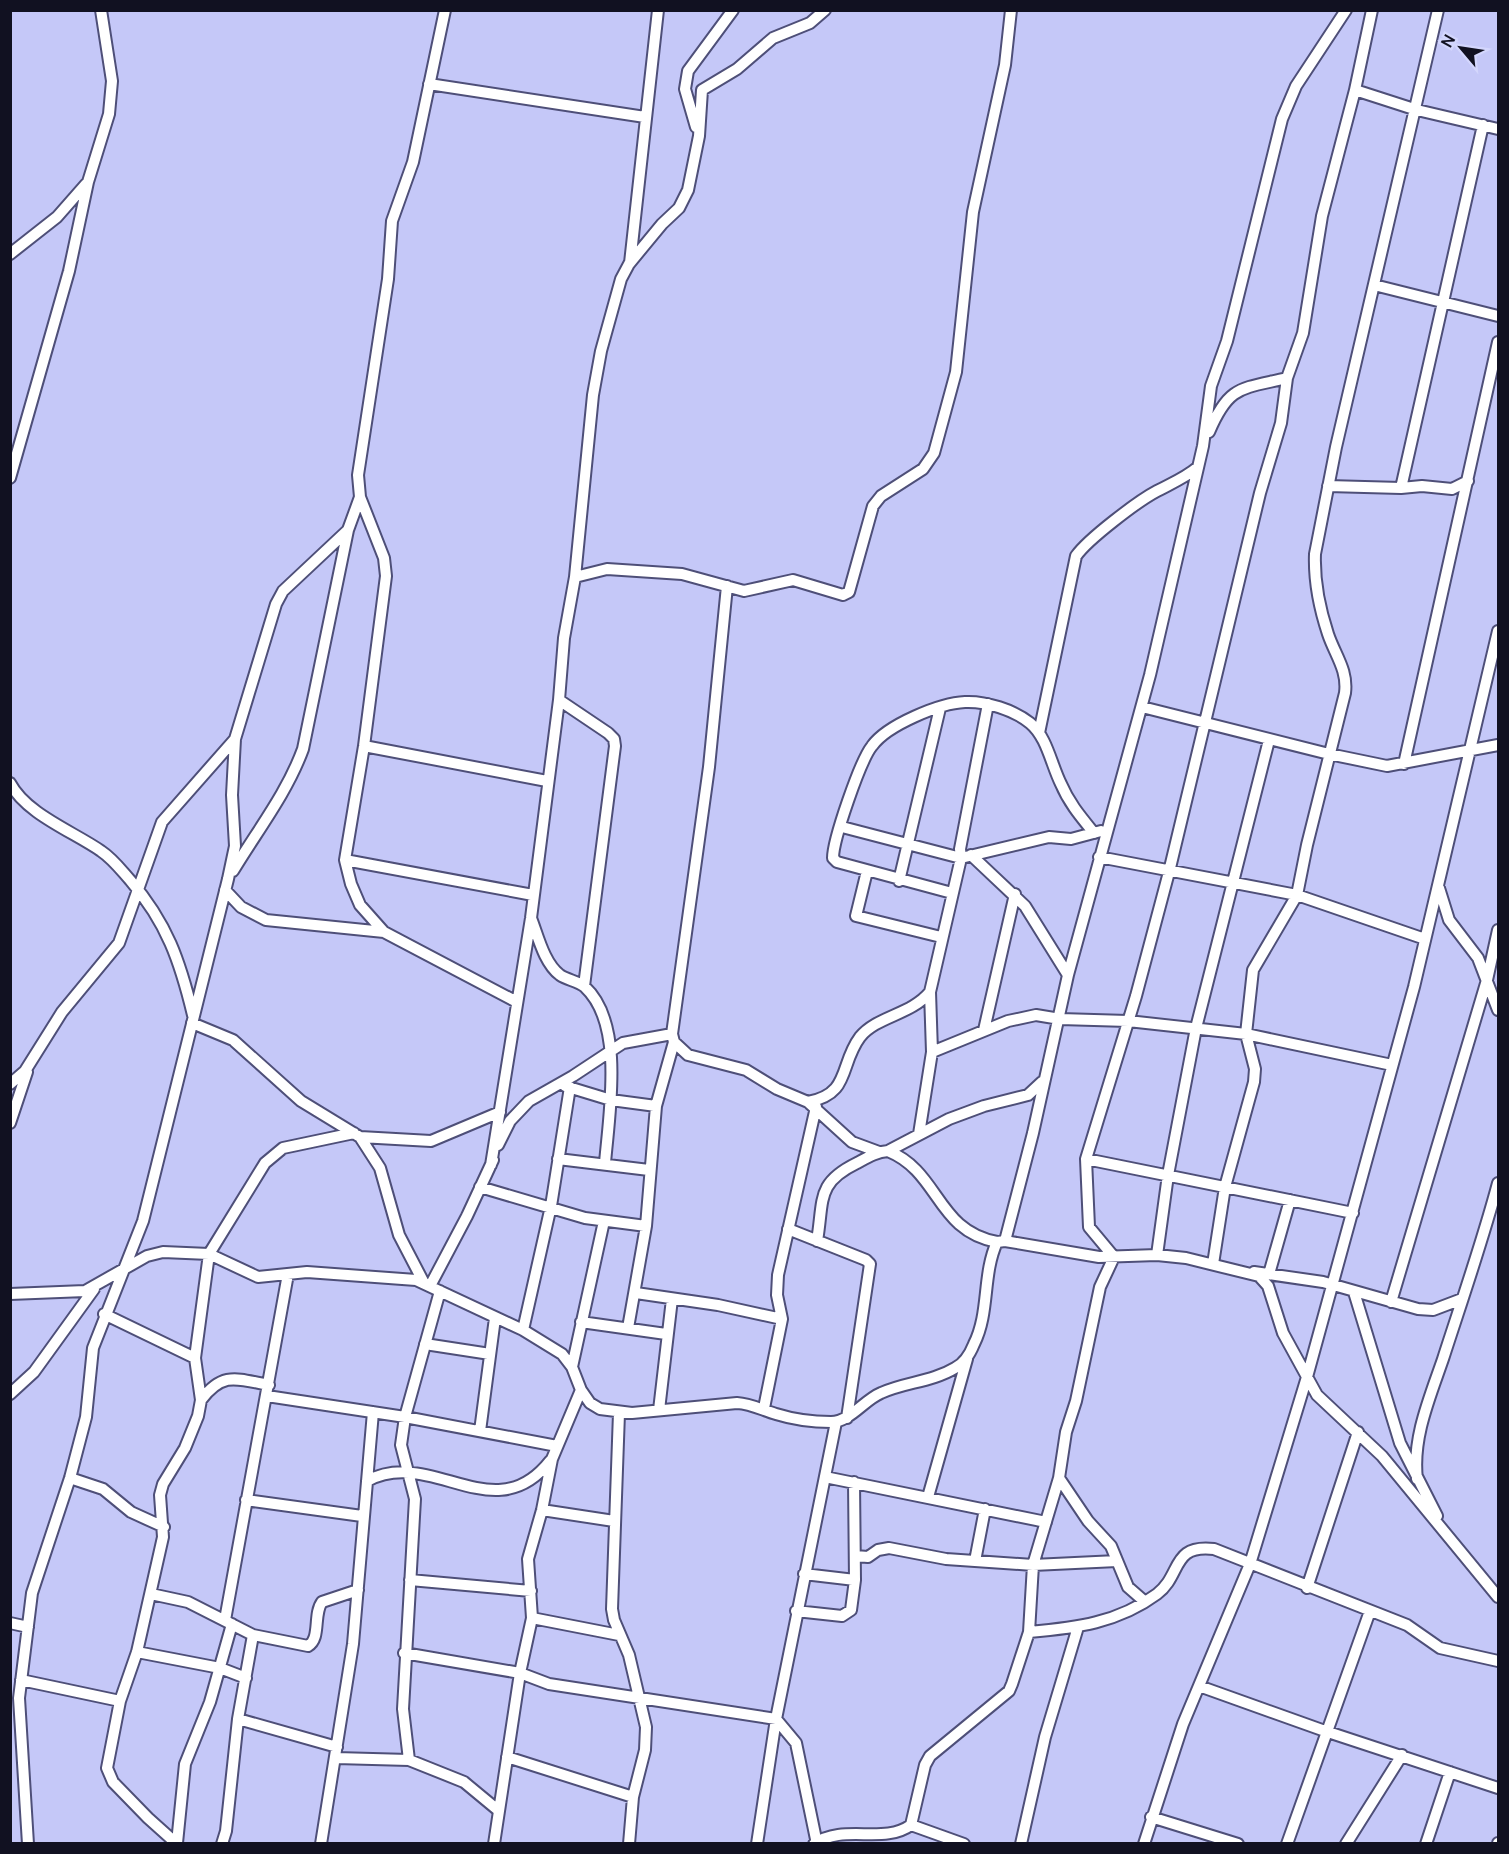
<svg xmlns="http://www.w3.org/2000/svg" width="1509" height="1854" viewBox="0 0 1509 1854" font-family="Manrope,sans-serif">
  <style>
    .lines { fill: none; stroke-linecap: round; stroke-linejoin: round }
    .minor-casing { stroke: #4e4f78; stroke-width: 14 }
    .minor { stroke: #fff; stroke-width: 10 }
  </style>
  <rect width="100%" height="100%" fill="#c5c8f8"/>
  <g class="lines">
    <g class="minor-casing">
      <path id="minor" d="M429,84L645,117
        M1355,90L1417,110L1498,129
        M696,127L685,89L688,71L733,10
        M10,254L57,217L86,184
        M630,263L658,10
        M1374,285L1498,316
        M1209,432C1229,385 1241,389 1287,378
        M10,478L69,271L88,182L109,114L112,81L101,10
        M1328,486L1401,488L1422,486L1452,489L1468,481
        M1401,488L1483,125
        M360,497L384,558L386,576L364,746L345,860L351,884L360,905L384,932L517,1002
        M575,577L607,569L682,574L744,591L793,580L843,595L849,592L873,506L881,496L923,469L934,453L956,372L973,212L1005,65L1011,10
        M559,700L608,733L614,739L615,746L584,986
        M1142,707L1329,754L1387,766L1498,745
        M1039,733L1076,556C1088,539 1138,501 1157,491C1172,483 1185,478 1198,467
        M364,746L547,781
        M1404,764L1498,342
        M10,783C26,814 74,832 101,851C113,859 121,870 130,880C167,923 180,961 193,1015
        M842,827L961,858L1049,837L1071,839L1101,831
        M971,855L1025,906L1068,975
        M1099,857L1297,895L1425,939
        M345,860L533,895
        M233,871C257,831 287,793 303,749L348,530
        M867,871L856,916L941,937
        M899,881L940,708
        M1439,888L1449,920L1478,958L1498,1010
        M225,890L241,907L266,920L384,932
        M952,893L837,862L833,858C833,840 860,761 872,746C887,725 940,703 965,702C986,701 1014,710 1030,723C1047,737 1051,764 1061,784C1069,803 1081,817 1094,833
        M531,918C538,936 544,963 560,975C567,980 578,981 585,987C625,1024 609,1114 605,1163
        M192,1023L233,1040L301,1101L360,1137L380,1168L399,1235L424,1283
        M984,1030L1015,894
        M674,1042L688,1055L746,1070L777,1089L808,1102L852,1142L879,1152
        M932,1052L1008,1021L1036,1015L1060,1019L1128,1021L1246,1034L1392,1065
        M10,1084L25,1071L62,1012L119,943L162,822L235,739L276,604L283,591L348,530L360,497L358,475L388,279L392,221L413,162L445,10
        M565,1086L611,1100L656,1106
        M808,1102C851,1094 839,1065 860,1037C877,1016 911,1015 930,992
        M10,1123L27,1072
        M919,1134L932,1052L930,992L961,858L960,849L988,704
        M360,1137L431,1141L500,1112
        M498,1145L510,1121L529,1101L573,1076L623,1043L672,1034
        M888,1151C940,1172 936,1231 997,1242
        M558,1159L649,1170
        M1086,1159L1353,1213
        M491,1165L531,918L559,700L564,638L575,577L593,395L601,351L621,279L629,264L662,224L679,208L688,190L699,136L702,90L737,69L773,38L810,23L825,10
        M480,1187L585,1218L646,1226
        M788,1229L866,1260L870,1264L847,1418
        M817,1241C824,1199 816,1183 857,1163C868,1157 876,1152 888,1151L949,1119L984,1106L1028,1095L1042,1082
        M1005,1241L1033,1133L1068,975L1150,675L1203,446L1211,386L1227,341L1282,119L1296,86L1346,10
        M1157,1255L1168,1175L1196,1028L1269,740
        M1213,1264L1225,1187L1254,1082L1255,1069L1246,1034L1253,970L1297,895L1307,845L1345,693C1348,670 1335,655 1328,634C1320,610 1314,580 1315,554L1336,447L1438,10
        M1254,1272L1323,1282L1418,1309L1433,1310L1462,1299
        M1269,1274L1290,1200
        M430,1286L467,1216L493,1160
        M1354,1292L1400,1443L1437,1516
        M636,1293L718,1305L782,1319
        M10,1294L85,1291L147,1256L163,1252L209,1254L258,1277L307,1272L416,1280L523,1330L562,1354L572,1367L581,1390L590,1403L600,1409L632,1413L737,1403C752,1404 762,1410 776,1414C792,1419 814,1422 831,1422C850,1422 864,1400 881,1393C905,1382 932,1382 955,1368C965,1363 970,1354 974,1344C990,1312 982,1275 997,1242L1005,1241L1099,1257L1157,1255L1186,1258L1259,1276L1268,1286L1283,1333L1317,1395L1382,1456L1498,1597
        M1391,1302L1487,980L1498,930
        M104,1314L195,1358L209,1254L265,1163L283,1148L354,1133
        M581,1322L666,1334
        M628,1328L646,1226L656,1106L674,1042L672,1034L709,767L727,586
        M523,1330L551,1206L570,1087
        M425,1344L490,1354
        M572,1367L604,1221
        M10,1394L34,1372L94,1289
        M267,1396L405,1417L557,1446
        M201,1400C223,1371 237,1379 269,1385
        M764,1408L782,1319L777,1295L778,1275L816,1107
        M659,1410L672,1299
        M619,1413L612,1609L614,1620L629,1655L646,1727L645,1750L633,1797L629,1844
        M480,1431L495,1318
        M825,1477L1046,1522
        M70,1478L103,1489L131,1512L164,1527
        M1059,1478L1088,1521L1111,1546L1128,1587L1144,1601
        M1417,1479C1412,1438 1430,1397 1443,1359C1462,1300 1482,1243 1498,1183
        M367,1481C431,1446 494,1532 550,1461
        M928,1497L967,1359
        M246,1500L362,1516
        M542,1510L614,1521
        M855,1556L868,1557L878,1550L889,1548L946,1559L1033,1565L1117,1561
        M975,1561L985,1509
        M804,1574L855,1580
        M410,1580L531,1591
        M1307,1588L1358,1432
        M151,1594L188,1602L253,1635L308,1646C321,1639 313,1614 322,1602L358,1590
        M796,1611L842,1616L851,1610L855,1580L854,1482
        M532,1618L619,1635
        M225,1620L288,1274
        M10,1623L28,1627
        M1029,1632C1075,1628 1118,1623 1157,1594C1182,1575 1171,1544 1214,1549L1407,1625L1440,1648L1498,1661
        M137,1652L220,1668L246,1678
        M404,1653L520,1673L549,1684L776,1719L796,1743L817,1844
        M21,1680L120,1701
        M1199,1686L1325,1731L1498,1788
        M238,1719L337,1747
        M507,1757L633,1797
        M336,1758L409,1760L464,1782L499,1811
        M409,1760L403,1709L415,1499L401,1445L405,1417L440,1291
        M1151,1817L1238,1844
        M911,1825L964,1844
        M177,1843L185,1764L210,1702L232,1624
        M28,1844L19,1698L32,1593L70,1478L86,1417L93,1348L143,1221L228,879L235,846L232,795L235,739
        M177,1844L148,1818L113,1782L107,1768L120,1701L137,1652L163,1537L160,1495L163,1484L185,1448L198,1416L201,1400L195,1358
        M222,1844L226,1831L238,1719L253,1635
        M321,1844L353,1644L373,1412
        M494,1844L520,1673L532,1618L528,1559L542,1510L552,1459L581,1390
        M757,1844L776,1719L836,1422
        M814,1844C844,1823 883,1845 911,1825L925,1765L930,1756L1009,1691L1012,1684L1029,1632L1033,1565L1059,1478L1066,1432L1076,1401L1100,1287L1114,1257L1089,1227L1086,1159L1136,996L1169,872L1260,493L1281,423L1287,378L1303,333L1322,216L1355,90L1372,10
        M1021,1844L1045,1737L1078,1627
        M1144,1844L1183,1724L1250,1564L1307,1377L1414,987L1498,631
        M1287,1844L1370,1611
        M1346,1844L1402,1755
        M1426,1844L1450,1772
        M1498,1844V1843"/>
    </g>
    <use href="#minor" class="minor"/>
  </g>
  <rect width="1509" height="1854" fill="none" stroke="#111121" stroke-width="24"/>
  <g transform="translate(1461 48) rotate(299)" stroke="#d3d6fd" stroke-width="4.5" paint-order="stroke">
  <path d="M0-4.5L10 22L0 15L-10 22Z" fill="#111121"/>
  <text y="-9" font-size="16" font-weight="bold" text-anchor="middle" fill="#111121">N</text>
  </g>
</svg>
